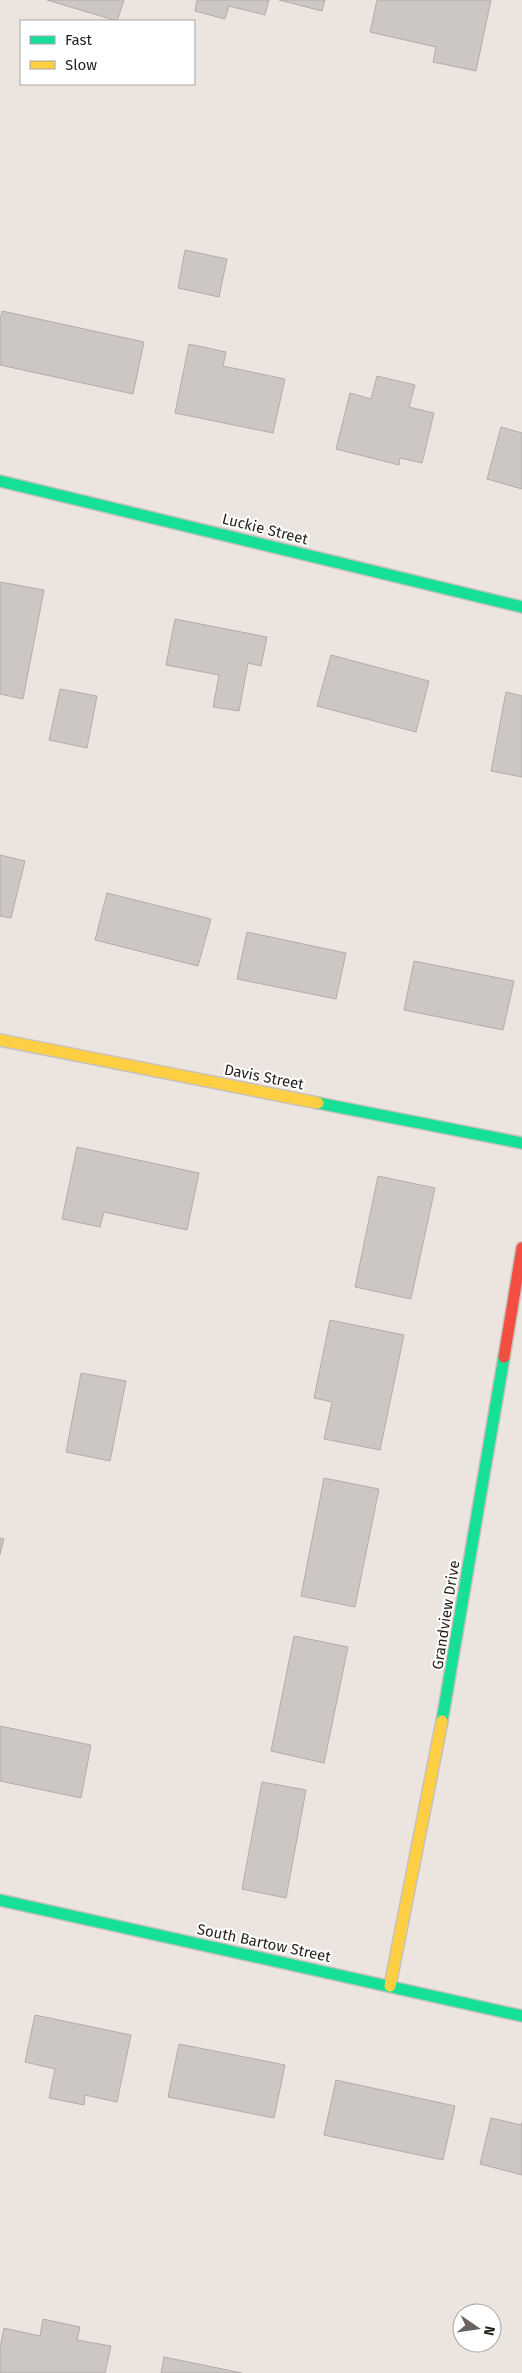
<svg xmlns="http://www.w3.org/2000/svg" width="522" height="2373" viewBox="0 0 522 2373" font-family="'Fira Sans',sans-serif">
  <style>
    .building { fill: #ccc7c2; stroke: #b2ada9 }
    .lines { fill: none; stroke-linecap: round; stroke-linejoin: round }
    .fast-casing { stroke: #c7c1bc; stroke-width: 14 }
    .slow-casing { stroke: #c7c1bc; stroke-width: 14 }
    .jam-casing { stroke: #c7c1bc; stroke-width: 14 }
    .fast { stroke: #16e098; stroke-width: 11 }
    .slow { stroke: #ffcf43; stroke-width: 11 }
    .jam { stroke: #f24e42; stroke-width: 11 }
    .labels { text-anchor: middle; stroke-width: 4; stroke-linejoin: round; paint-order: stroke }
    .street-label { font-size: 15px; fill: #241f1b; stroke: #fff }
  </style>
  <rect width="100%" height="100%" fill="#ece5df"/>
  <path class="building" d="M47,0H124L117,21Z
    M197,0H269L265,15L229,6L225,19L195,11Z
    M279,0H325L322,11Z
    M377,0H491L476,71L433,62L436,47L370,32Z
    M185,250L227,259L219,297L178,288Z
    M2,311L144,342L133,394L0,365V321Z
    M189,344L226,352L223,366L285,379L273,433L175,413Z
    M377,376L415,385L409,407L434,413L422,463L400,458L399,465L336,449L350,393L371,399Z
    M501,427L522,433V489L487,479Z
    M0,582L44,590L23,699L0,694Z
    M175,619L267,637L261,666L248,663L239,711L213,707L219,675L166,665Z
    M331,655L429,681L416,732L317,706Z
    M60,689L97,696L87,748L49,740Z
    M506,692L522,696V777L491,771Z
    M0,855L25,861L11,918L0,916Z
    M107,893L211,919L198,966L95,940Z
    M247,932L346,953L336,999L237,979Z
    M414,961L514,981L503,1030L404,1010Z
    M77,1147L199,1173L187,1230L104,1212L100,1227L62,1219Z
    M378,1176L435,1188L411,1299L355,1287Z
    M330,1320L404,1335L380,1450L324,1439L332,1402L314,1398Z
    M81,1373L126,1381L110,1461L66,1452Z
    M324,1478L379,1489L355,1607L301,1596Z
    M0,1538L4,1539L0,1555Z
    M294,1636L348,1647L324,1763L271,1751Z
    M0,1726L91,1745L81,1798L0,1781Z
    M262,1782L306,1790L286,1898L242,1889Z
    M35,2015L131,2035L117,2102L85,2095L84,2105L49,2098L55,2069L25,2062Z
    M179,2044L285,2065L274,2118L168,2097Z
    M336,2080L455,2106L443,2160L324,2135Z
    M491,2118L521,2125L522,2122V2175L480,2164Z
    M43,2319L80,2327L77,2340L111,2346L105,2373H0V2348L4,2328L40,2336Z
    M164,2357L242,2373H161Z"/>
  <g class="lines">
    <g class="fast-casing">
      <path id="fast" d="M0,481L522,607
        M318,1103L522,1143
        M442,1721L504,1357
        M0,1900L522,2016"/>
    </g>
    <g class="slow-casing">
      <path id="slow" d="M0,1040L318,1103
        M390,1986L442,1721"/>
    </g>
    <g class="jam-casing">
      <path id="jam" d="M504,1357L522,1248"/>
    </g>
    <use href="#fast" class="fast"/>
    <use href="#slow" class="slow"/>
    <use href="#jam" class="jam"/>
  </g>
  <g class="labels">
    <g class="street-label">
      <text transform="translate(265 529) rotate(14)" y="5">Luckie Street</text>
      <text transform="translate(264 1077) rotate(11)" y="5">Davis Street</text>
      <text transform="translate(446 1615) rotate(-81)" y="5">Grandview Drive</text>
      <text transform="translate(264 1943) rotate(12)" y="5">South Bartow Street</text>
    </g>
  </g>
  <rect x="20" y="20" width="175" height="65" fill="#ffffff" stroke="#a7a5a4"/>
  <rect x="30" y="36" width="25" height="8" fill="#16e098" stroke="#a7a5a4"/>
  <text x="65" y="45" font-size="15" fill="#241f1b">Fast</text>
  <rect x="30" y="61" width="25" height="8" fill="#ffcf43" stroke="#a7a5a4"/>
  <text x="65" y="70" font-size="15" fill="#241f1b">Slow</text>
  <g transform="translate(477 2328) rotate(103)"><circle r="24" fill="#ffffff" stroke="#a7a5a4"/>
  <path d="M0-4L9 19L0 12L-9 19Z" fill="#6a6460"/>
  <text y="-8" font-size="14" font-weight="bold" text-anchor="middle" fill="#241f1b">N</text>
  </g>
</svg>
